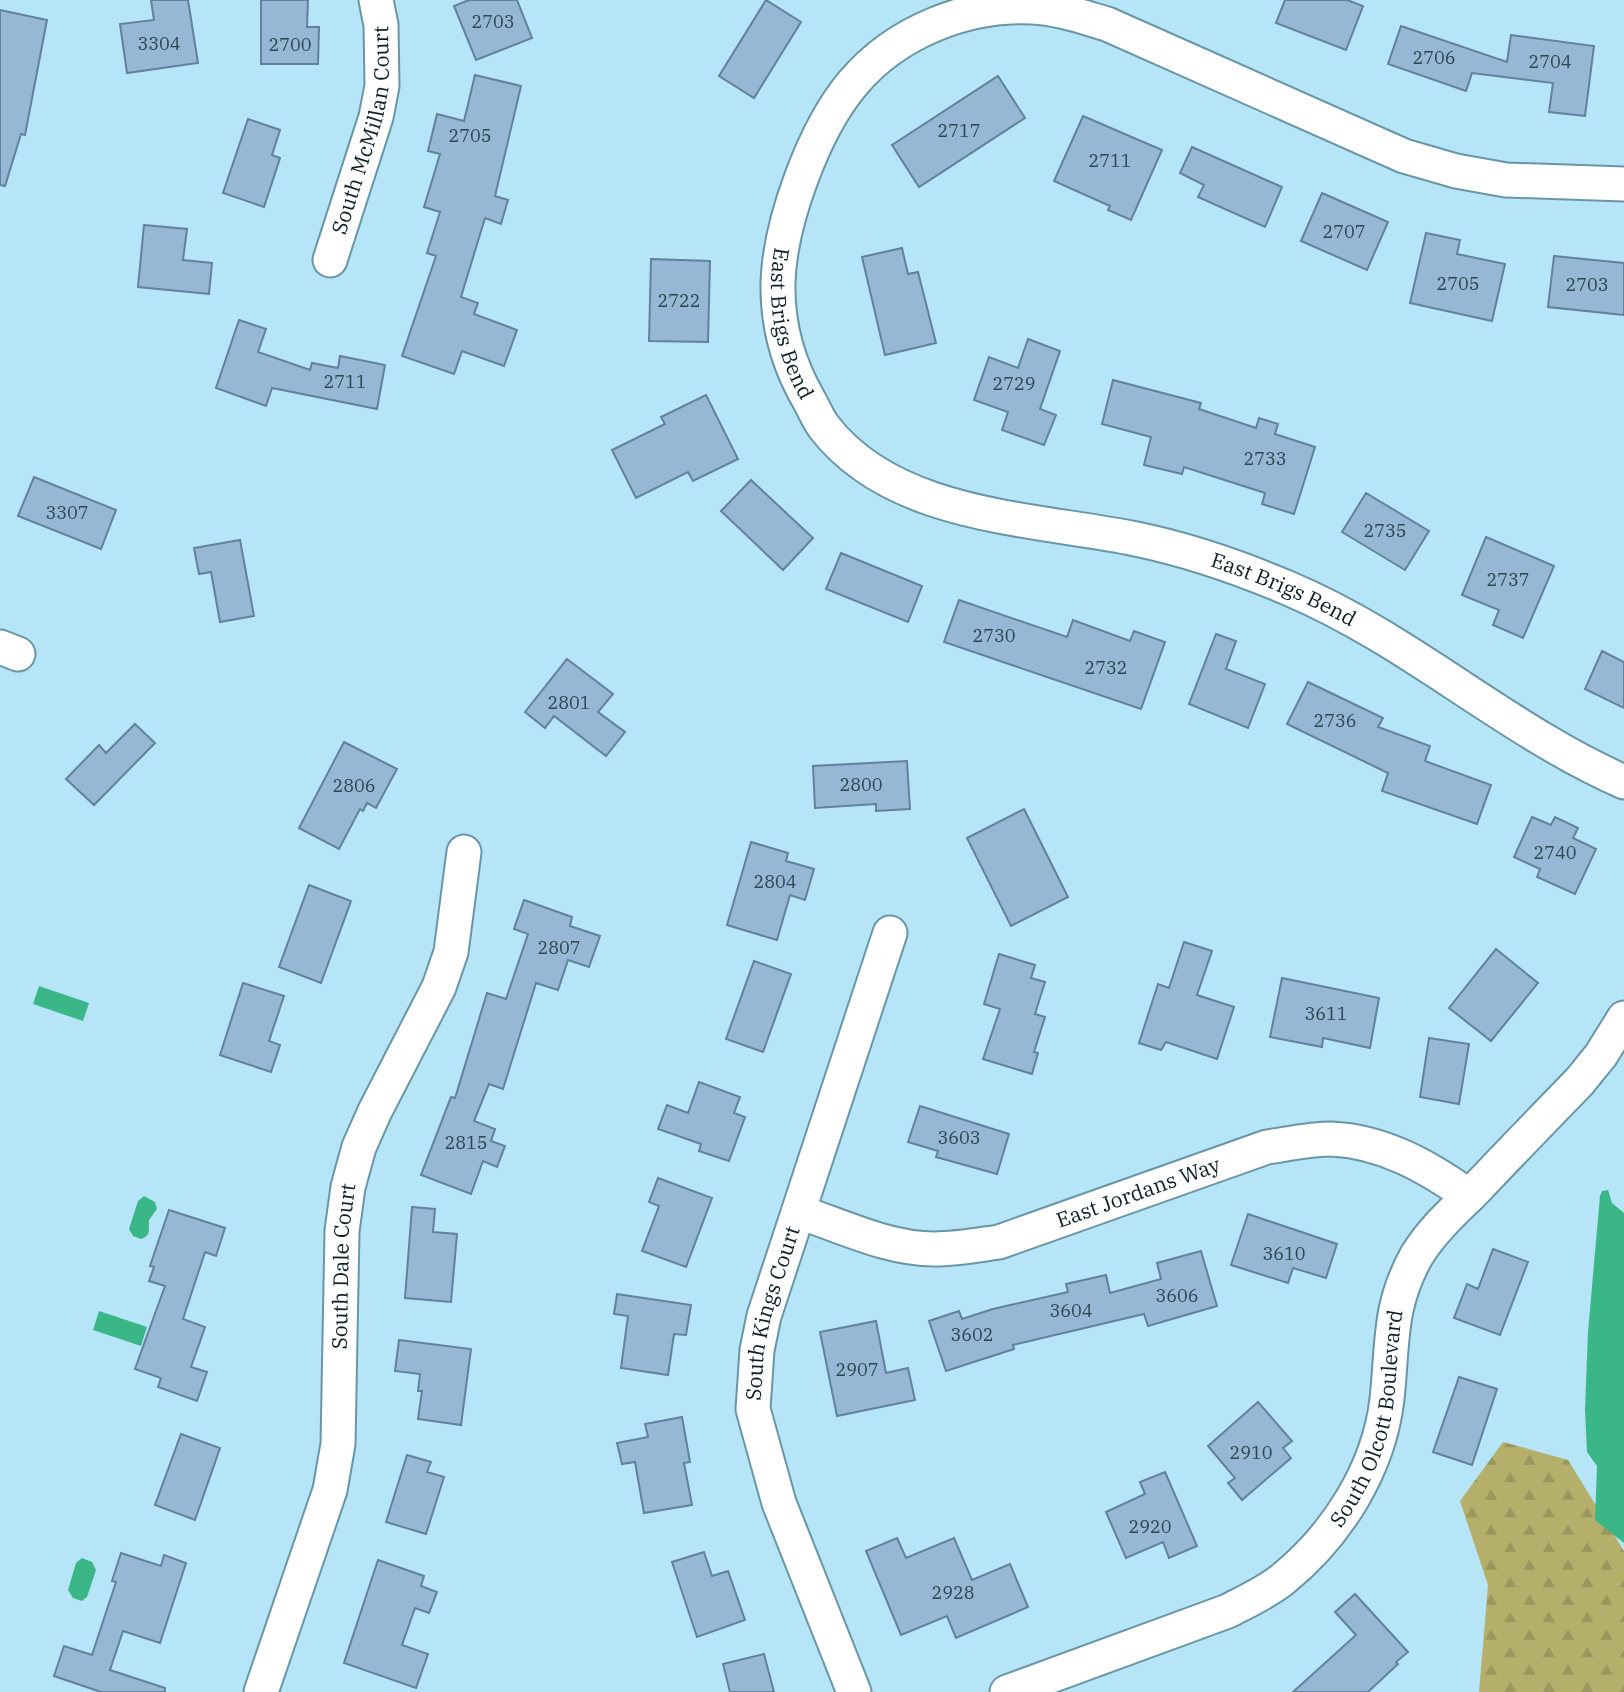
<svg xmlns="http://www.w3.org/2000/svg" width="1624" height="1692" viewBox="0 0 1624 1692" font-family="'IBM Plex Serif',serif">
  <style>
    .forest { fill: url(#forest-firs) }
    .water { fill: #3bb687 }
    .building { fill: #96b8d4; stroke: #61819c; stroke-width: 2 }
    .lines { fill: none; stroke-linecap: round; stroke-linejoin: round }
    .minor-casing { stroke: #6996a7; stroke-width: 37 }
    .minor { stroke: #fff; stroke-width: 33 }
    .labels { text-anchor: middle; stroke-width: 6; stroke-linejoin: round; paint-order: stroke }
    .number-label { font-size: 18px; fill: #2f4652 }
    .street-label { font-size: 21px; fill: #0d2026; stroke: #b6e5f8 }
  </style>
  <defs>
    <pattern id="forest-firs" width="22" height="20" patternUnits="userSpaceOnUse" patternTransform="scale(1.75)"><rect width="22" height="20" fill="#b5af6c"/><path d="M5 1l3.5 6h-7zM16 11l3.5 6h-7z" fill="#9a965d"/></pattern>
  </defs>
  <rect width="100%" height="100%" fill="#b6e5f8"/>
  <path class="forest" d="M1503,1442L1568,1460L1624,1551V1692H1479L1488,1585L1460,1501Z"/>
  <path class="water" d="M39,986L89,1003L83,1021L33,1004Z
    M1608,1190L1612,1203L1624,1213V1543L1595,1520L1597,1466L1587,1452L1585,1410L1588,1332L1600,1196L1602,1191Z
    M144,1196L155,1202L157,1209L149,1220C148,1230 152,1235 141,1239L133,1236L129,1229L138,1201Z
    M99,1311L147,1327L141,1346L93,1330Z
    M82,1558L92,1562L96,1570L87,1597L82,1601L73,1598L68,1590L76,1563Z"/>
  <path class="building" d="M151,0H188L198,63L127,73L120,24L154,20Z
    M261,0H308L307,27H319L318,64H261Z
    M469,0H517L532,38L476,60L454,6Z
    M766,0L801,22L754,98L719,76Z
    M1285,0H1347L1363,6L1346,50L1276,23Z
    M0,10L47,20L25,135L21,134L5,186L0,185Z
    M1401,26L1507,62L1511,35L1594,46L1585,116L1549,112L1553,83L1472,73L1466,91L1388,64Z
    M475,75L521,86L495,196L508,200L501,224L485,218L461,297L478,303L474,314L517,330L504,366L462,351L454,374L402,356L436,256L427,253L440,212L424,207L440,154L428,151L437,114L464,121Z
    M998,76L1025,118L919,187L892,145Z
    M1083,116L1162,150L1131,220L1108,210L1110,206L1054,181Z
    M248,119L280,130L272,155L280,158L264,207L223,193Z
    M1192,147L1282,187L1265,227L1198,197L1204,185L1180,173Z
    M1322,193L1388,222L1367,270L1301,241Z
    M144,225L187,229L183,260L212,263L209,294L138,287Z
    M1426,233L1460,240L1457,254L1505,264L1492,321L1410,303Z
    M902,248L908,274L918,272L936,343L885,355L862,257Z
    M1554,256L1624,263V315L1548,307Z
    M651,259L710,261L708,342L649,341Z
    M239,320L266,329L258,352L310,370L312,363L338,368L340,356L385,365L377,409L272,388L266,406L216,388Z
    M1028,339L1060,351L1040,409L1056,415L1044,445L1002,430L1008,412L974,400L989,357L1018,368Z
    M1113,380L1201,403L1199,409L1256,428L1259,418L1278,424L1275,434L1315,447L1294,514L1262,504L1265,493L1184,467L1182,474L1144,465L1151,437L1102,424Z
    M706,395L738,459L693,481L688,472L636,498L612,450L665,424L661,417Z
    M34,477L116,510L101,549L18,516Z
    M751,480L813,538L783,570L721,511Z
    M1366,493L1429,531L1405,570L1342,532Z
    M1486,537L1554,566L1523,638L1493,625L1499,610L1462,595Z
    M240,540L254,616L220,622L211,572L199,574L194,548Z
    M841,553L922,586L908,622L826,589Z
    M959,600L1067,637L1073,620L1130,641L1134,631L1165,642L1141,709L944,642Z
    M1216,634L1236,641L1226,669L1265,684L1248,728L1189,704Z
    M1602,651L1624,662V708L1585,689Z
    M567,659L613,694L598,712L625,732L606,756L554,716L545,728L525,712Z
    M1308,682L1383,718L1378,727L1430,746L1425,761L1491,785L1477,824L1382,791L1388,773L1287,724Z
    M135,724L155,743L94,805L66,779L99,745L106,753Z
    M344,742L397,769L376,808L367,803L363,811L360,809L339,849L299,828Z
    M907,761L910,809L876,811V804L815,808L813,766Z
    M1024,809L1068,897L1011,926L967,838Z
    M1532,817L1551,825L1555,817L1578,828L1573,838L1596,849L1575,894L1537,877L1540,869L1514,857Z
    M751,842L788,853L786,861L814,869L805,900L790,895L777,940L727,925Z
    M309,885L351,901L321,983L279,967Z
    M524,900L572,917L570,926L600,936L589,967L568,960L558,990L536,983L503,1089L489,1084L474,1121L495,1129L491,1141L505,1146L497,1167L483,1161L471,1194L421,1175L451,1097L455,1098L487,993L506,999L528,934L514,929Z
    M1184,942L1212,951L1197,995L1234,1007L1217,1059L1166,1042L1161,1050L1139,1043L1158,984L1169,988Z
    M1496,949L1538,983L1491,1041L1449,1008Z
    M999,954L1035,965L1031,978L1045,982L1035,1014L1045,1017L1034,1052L1038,1053L1032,1074L983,1059L1000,1009L984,1004Z
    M754,961L791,974L763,1052L726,1039Z
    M1282,978L1379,998L1370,1048L1323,1038L1322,1047L1270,1037Z
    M243,983L284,996L269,1041L280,1045L271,1072L220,1055Z
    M1429,1038L1469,1044L1459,1104L1420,1097Z
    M699,1082L740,1097L734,1113L745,1117L729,1161L699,1151L701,1144L658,1129L667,1105L688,1113Z
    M920,1106L1009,1134L997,1174L936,1157L938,1151L908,1142Z
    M658,1178L712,1198L686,1267L642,1251L659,1206L649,1202Z
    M412,1207L435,1209L433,1232L457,1234L451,1302L405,1298Z
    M169,1210L225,1228L216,1256L205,1252L183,1319L205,1327L191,1367L207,1372L197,1401L158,1387L161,1378L135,1369L165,1286L149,1281L154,1267L150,1266Z
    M1248,1214L1337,1244L1326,1278L1293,1268L1288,1283L1231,1265Z
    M1493,1249L1528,1262L1500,1335L1454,1318L1467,1284L1478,1289Z
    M1201,1251L1217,1306L1148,1326L1144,1314L1013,1345L1014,1349L946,1371L929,1321L959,1311L962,1319L993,1309L1068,1292L1066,1284L1106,1275L1110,1293L1161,1279L1157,1263Z
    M617,1294L691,1305L686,1335L674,1334L668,1375L621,1368L628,1316L614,1314Z
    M876,1321L886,1373L908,1368L915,1400L837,1416L820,1332Z
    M399,1340L471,1349L461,1425L418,1419L422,1391H418L420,1374L395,1371Z
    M1459,1377L1497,1389L1472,1465L1433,1452Z
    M1258,1402L1292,1441L1283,1448L1291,1458L1242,1500L1228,1483L1235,1478L1208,1446Z
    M682,1417L690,1462L684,1463L692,1505L644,1513L635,1462L622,1464L617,1443L648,1437L645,1424Z
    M181,1434L220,1448L195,1520L155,1505Z
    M407,1455L431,1462L427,1472L444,1477L426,1534L386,1522Z
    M1165,1472L1197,1546L1169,1558L1163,1542L1126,1558L1106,1512L1145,1494L1140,1482Z
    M897,1538L906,1558L954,1538L972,1580L1010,1564L1028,1607L956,1638L947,1616L901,1635L866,1551Z
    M704,1552L712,1576L728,1571L745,1620L697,1637L672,1562Z
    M121,1553L161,1566L164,1555L186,1563L160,1643L123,1631L110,1670L165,1688V1692H101L54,1676L64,1646L92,1655L116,1582L112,1581Z
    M378,1560L424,1576L421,1586L437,1592L429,1613L415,1608L402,1645L428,1654L416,1688L344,1663Z
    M1355,1594L1408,1652L1396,1662L1398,1664L1368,1692H1293L1356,1635L1335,1612Z
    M764,1654L774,1692H730L723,1664Z"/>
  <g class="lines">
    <g class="minor-casing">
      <g id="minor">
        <path id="s1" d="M1624,184L1506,180L1456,171L1404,156L1107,24C1083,17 1057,8 1032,7C966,4 896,32 853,83C814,129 780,222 778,282C777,324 788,364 809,400C814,409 818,419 824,427C894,518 1033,518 1136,539C1189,550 1241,568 1290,589C1410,640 1506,730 1624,782"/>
        <path id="s2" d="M330,260L376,117L382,86L381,25L376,0"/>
        <path d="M0,647L18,654"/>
        <path id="s3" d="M799,1212C842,1226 888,1249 934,1249C956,1249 978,1245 999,1242L1267,1147C1288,1144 1310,1139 1331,1139C1383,1141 1428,1167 1469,1196"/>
        <path id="s4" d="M261,1692L330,1490L338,1444L342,1231L348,1187L359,1147L375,1111L439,987L451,952L464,852"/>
        <path id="s5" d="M854,1692L779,1503L753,1409L757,1350L764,1316L890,933"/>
        <path id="s6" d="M1007,1692L1228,1611C1247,1601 1267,1592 1283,1579C1337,1535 1379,1469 1387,1399C1393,1344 1388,1306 1417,1255C1433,1229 1456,1209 1477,1188C1511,1152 1546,1116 1580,1081L1601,1055L1624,1018"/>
      </g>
    </g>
    <use href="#minor" class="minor"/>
  </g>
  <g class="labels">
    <g class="number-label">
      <text x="493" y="28">2703</text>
      <text x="159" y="50">3304</text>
      <text x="290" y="51">2700</text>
      <text x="1434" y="64">2706</text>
      <text x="1550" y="68">2704</text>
      <text x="959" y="137">2717</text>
      <text x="470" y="142">2705</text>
      <text x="1110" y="167">2711</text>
      <text x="1344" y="238">2707</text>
      <text x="1458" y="290">2705</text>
      <text x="1587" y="291">2703</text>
      <text x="679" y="307">2722</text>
      <text x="345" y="388">2711</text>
      <text x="1014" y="390">2729</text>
      <text x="1265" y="465">2733</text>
      <text x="67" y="519">3307</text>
      <text x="1385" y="537">2735</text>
      <text x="1508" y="586">2737</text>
      <text x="994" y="642">2730</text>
      <text x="1106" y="674">2732</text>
      <text x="569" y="709">2801</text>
      <text x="1335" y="727">2736</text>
      <text x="861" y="791">2800</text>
      <text x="354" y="792">2806</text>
      <text x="1555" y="859">2740</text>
      <text x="775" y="888">2804</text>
      <text x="559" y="954">2807</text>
      <text x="1326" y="1020">3611</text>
      <text x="959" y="1144">3603</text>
      <text x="466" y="1149">2815</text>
      <text x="1284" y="1260">3610</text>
      <text x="1177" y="1302">3606</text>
      <text x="1071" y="1317">3604</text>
      <text x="972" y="1341">3602</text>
      <text x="857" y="1376">2907</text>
      <text x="1251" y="1459">2910</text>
      <text x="1150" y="1533">2920</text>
      <text x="953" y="1599">2928</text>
    </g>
    <g class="street-label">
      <text dy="7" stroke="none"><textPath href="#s2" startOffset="135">South McMillan Court</textPath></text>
      <text dy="7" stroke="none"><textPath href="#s1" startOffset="1085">East Brigs Bend</textPath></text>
      <text dy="7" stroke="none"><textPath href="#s1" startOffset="1692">East Brigs Bend</textPath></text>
      <text dy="7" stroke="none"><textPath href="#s3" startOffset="354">East Jordans Way</textPath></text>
      <text dy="7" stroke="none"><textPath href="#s4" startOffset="438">South Dale Court</textPath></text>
      <text dy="7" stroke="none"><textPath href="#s5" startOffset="399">South Kings Court</textPath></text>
      <text dy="7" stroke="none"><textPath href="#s6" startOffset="488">South Olcott Boulevard</textPath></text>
    </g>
  </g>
</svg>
